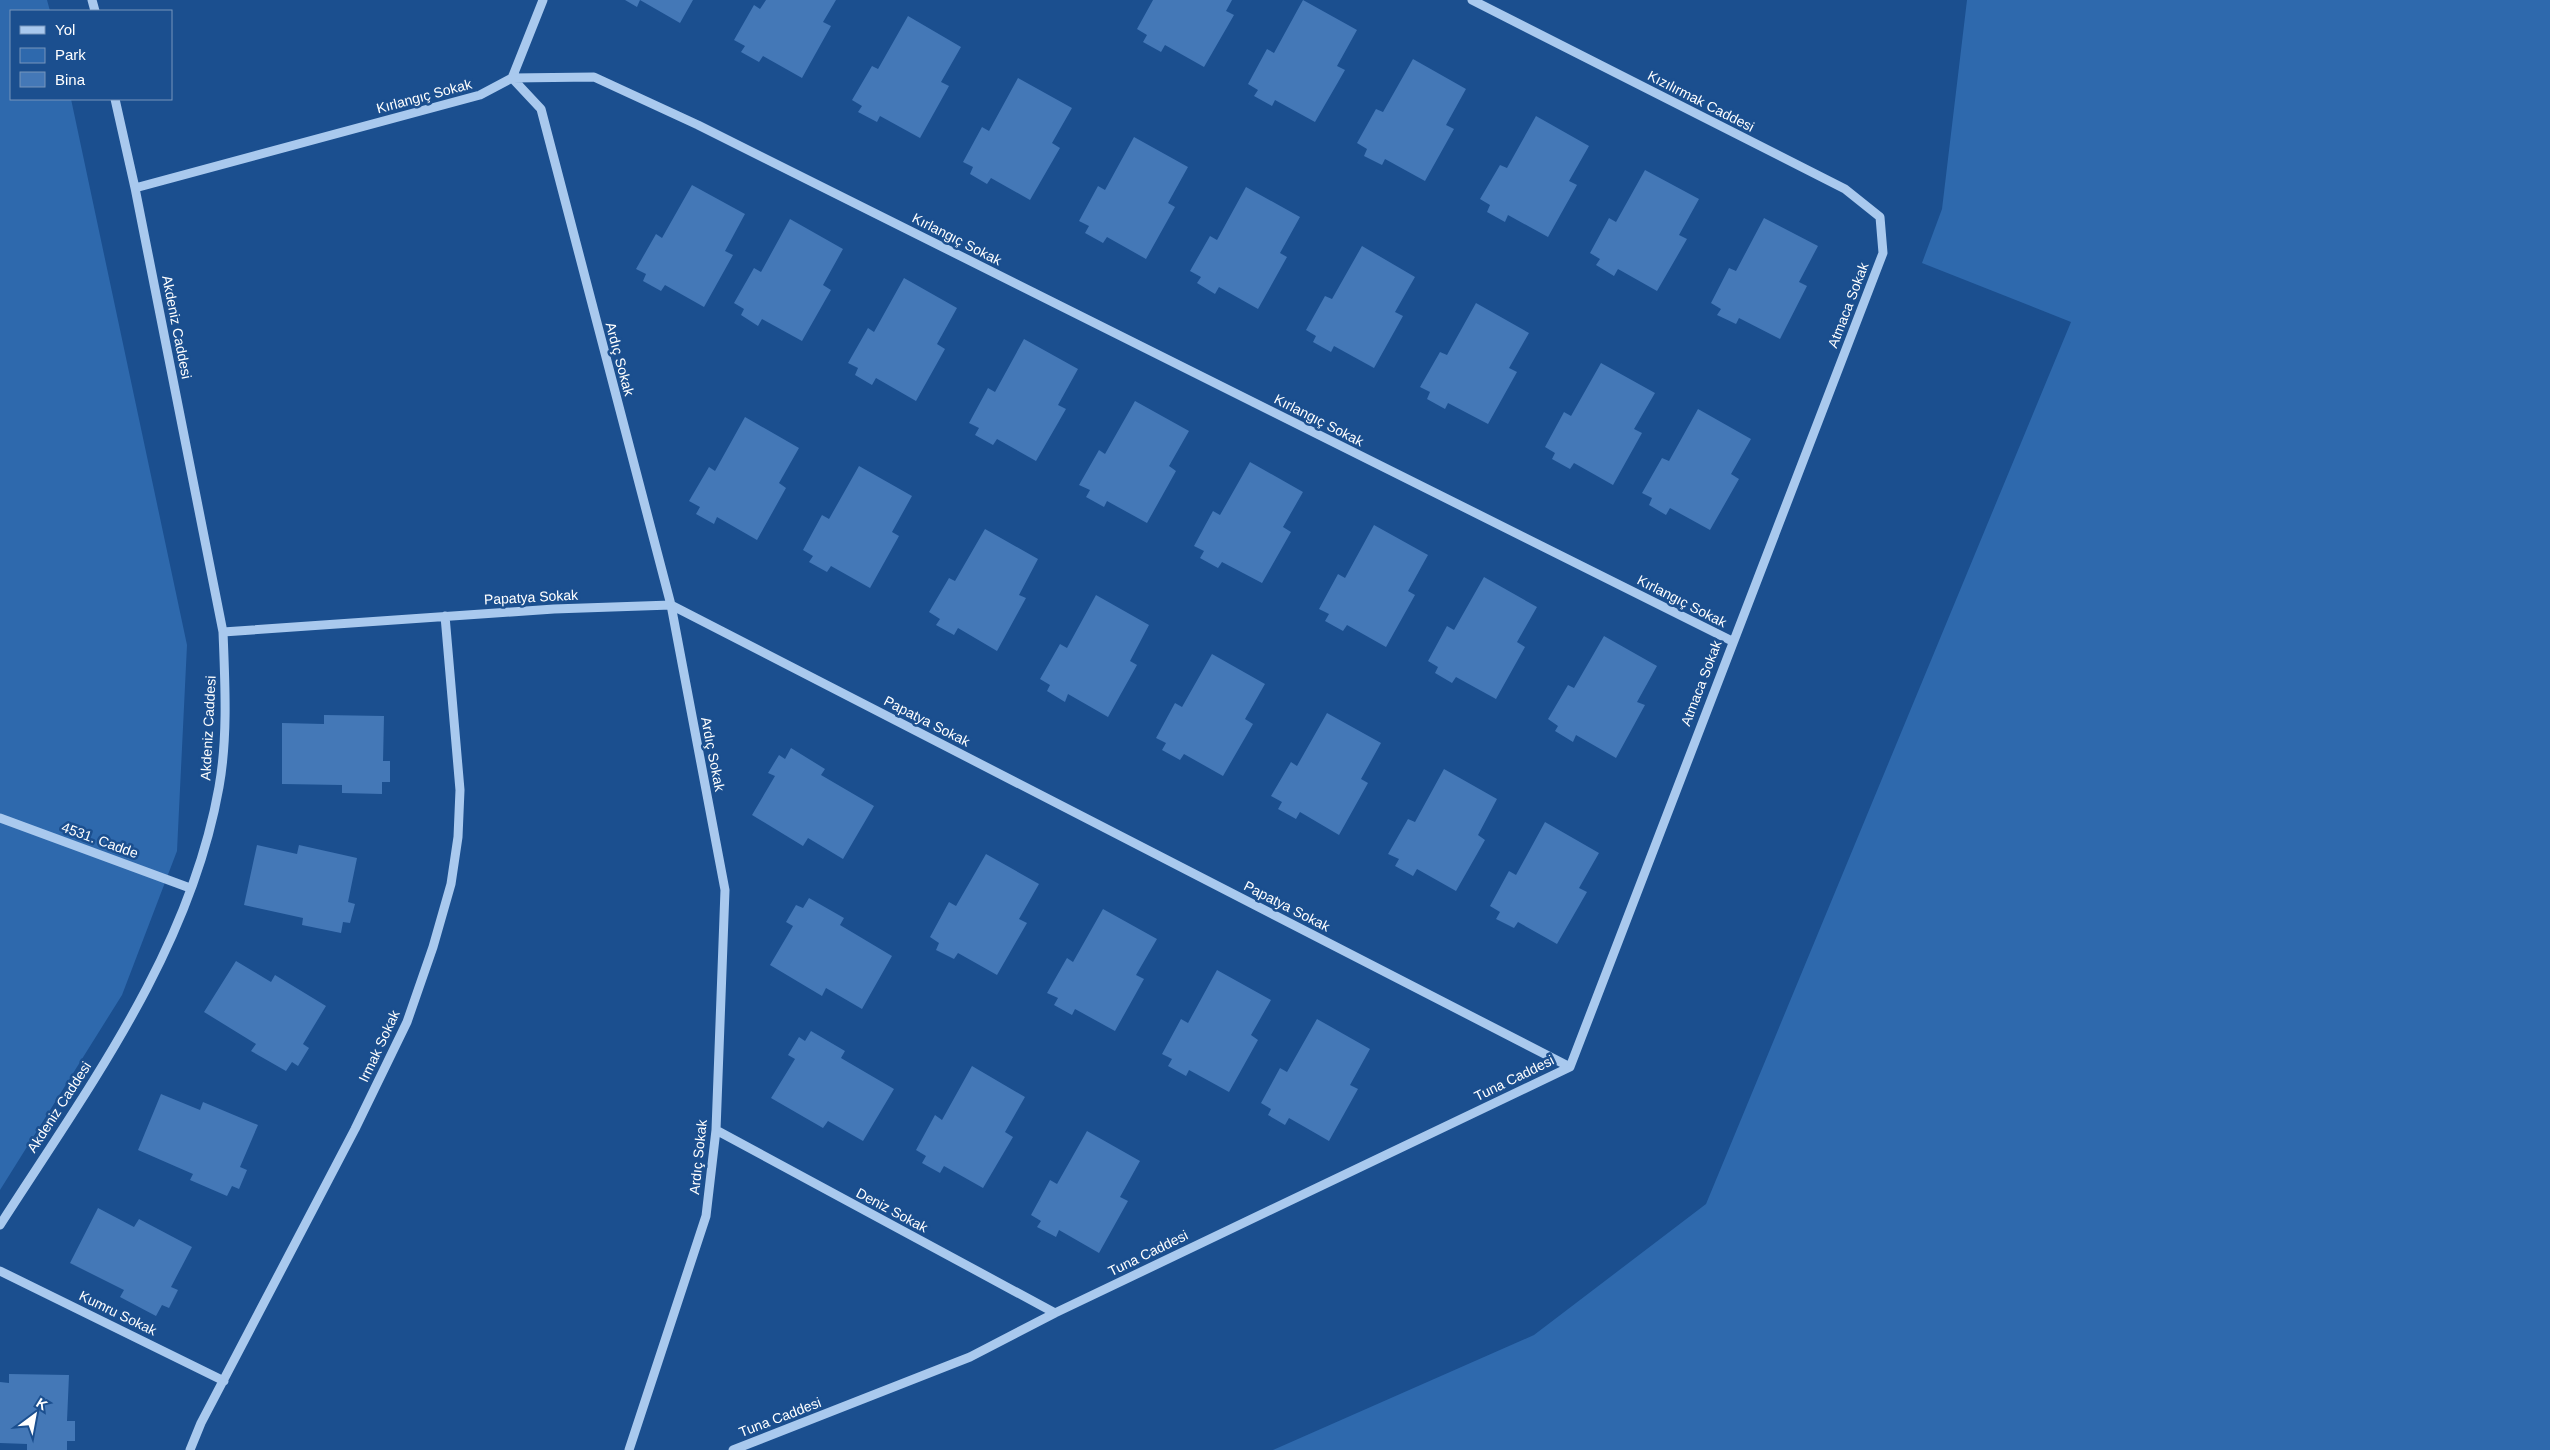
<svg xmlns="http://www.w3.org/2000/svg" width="2550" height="1450" viewBox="0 0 2550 1450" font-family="Arial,sans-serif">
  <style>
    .green { fill: #2e69ad }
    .building { fill: #4478b7 }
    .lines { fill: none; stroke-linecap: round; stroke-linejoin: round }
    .minor { stroke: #a9c9ee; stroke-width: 9 }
    .labels { text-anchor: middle; stroke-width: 5; stroke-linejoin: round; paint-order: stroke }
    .street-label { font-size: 14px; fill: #fff; stroke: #1b4f8f }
  </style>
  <rect width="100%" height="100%" fill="#1b4f8f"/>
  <path class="green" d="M0,0H47L50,11H11V99H71L187,645L177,851L122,995L0,1190Z
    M1967,0H2550V1450H1273L1534,1335L1706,1204L2071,322L1922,263L1942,209Z"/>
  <path class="building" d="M625,0H693L680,23L640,0L637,7Z
    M766,0H836L823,22L831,26L802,78L763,56L759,62L741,52L745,46L734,40L754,5L760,9Z
    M1153,0H1232L1226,11L1234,15L1204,67L1165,45L1161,52L1143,42L1147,35L1137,29Z
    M1303,0L1357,30L1337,66L1345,70L1315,122L1275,100L1272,106L1254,96L1258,90L1248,84L1267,49L1274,53Z
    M908,16L961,47L941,82L949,86L920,138L880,116L877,122L858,112L862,106L852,100L872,66L878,69Z
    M1413,59L1466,89L1446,125L1454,129L1425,181L1385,159L1382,165L1364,156L1367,149L1357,143L1376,109L1383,112Z
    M1018,78L1072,108L1052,143L1060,148L1030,200L991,178L987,184L970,174L973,167L963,162L982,127L989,131Z
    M1536,116L1589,146L1569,181L1577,185L1548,237L1508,215L1505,222L1487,212L1490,205L1480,199L1500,165L1507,168Z
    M1134,137L1188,167L1168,203L1175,207L1146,259L1107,237L1103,243L1085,233L1089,226L1079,221L1098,186L1105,190Z
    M1645,170L1699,199L1679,235L1687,239L1657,291L1618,269L1614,276L1596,265L1600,259L1590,253L1609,218L1616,222Z
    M692,185L745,214L725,251L733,255L704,307L665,285L661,291L643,281L646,274L636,269L656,234L662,238Z
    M1246,187L1300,217L1280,253L1287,257L1258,309L1219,287L1215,294L1197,283L1201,277L1190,271L1210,236L1217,240Z
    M1764,218L1818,246L1799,282L1807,286L1780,339L1739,318L1736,324L1717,315L1721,309L1711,303L1729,268L1736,271Z
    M790,219L843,249L823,285L831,290L802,341L762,319L758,326L741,315L744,309L734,303L754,268L761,272Z
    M1362,246L1415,277L1395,312L1403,316L1374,368L1334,346L1331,352L1313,342L1316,336L1306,330L1325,296L1332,299Z
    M904,278L957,308L937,344L945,349L916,401L876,378L872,385L855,375L858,368L848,363L868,328L874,332Z
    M1476,303L1529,333L1509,368L1517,372L1488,424L1448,403L1445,409L1427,399L1430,392L1420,387L1440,352L1447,355Z
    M1024,339L1078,369L1058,405L1066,409L1036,461L997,439L993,445L975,435L979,428L969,423L988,388L995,392Z
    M1601,363L1655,393L1634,429L1642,433L1613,485L1574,463L1570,469L1552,459L1555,453L1545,447L1564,412L1571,416Z
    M1135,401L1189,431L1169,466L1176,471L1147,523L1107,501L1104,507L1086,497L1090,490L1079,485L1099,450L1105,454Z
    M1698,409L1751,439L1731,474L1739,479L1710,530L1670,508L1666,515L1649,505L1652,498L1642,493L1662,458L1669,461Z
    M745,417L799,448L779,483L786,488L757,540L717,517L714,524L696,514L700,507L689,501L709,467L715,471Z
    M1250,462L1303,492L1283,527L1291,532L1262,583L1222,562L1218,568L1200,558L1204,551L1194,546L1213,511L1220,515Z
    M859,466L912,496L892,532L899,536L870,588L831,566L827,572L809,562L813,556L803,550L822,515L829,519Z
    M1374,525L1428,555L1408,591L1415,595L1386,647L1347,625L1343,631L1325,621L1329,614L1319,609L1338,574L1345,578Z
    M985,529L1038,559L1019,595L1026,598L997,651L958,628L954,635L936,625L940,619L929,612L949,578L955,581Z
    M1484,577L1537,607L1517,642L1525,647L1496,699L1456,677L1452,683L1435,673L1438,667L1428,661L1447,626L1454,630Z
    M1096,595L1149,625L1130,661L1137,665L1108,717L1068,694L1065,702L1047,691L1050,685L1040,679L1060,644L1067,648Z
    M1604,636L1657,666L1637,702L1645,705L1616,758L1576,735L1573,742L1555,731L1558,726L1548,719L1568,685L1574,688Z
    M1212,654L1265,684L1245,719L1253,724L1223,776L1184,754L1180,760L1162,750L1166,743L1156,738L1175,703L1182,707Z
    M1327,713L1381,743L1361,779L1368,783L1339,835L1300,812L1296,819L1278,809L1282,802L1271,796L1291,762L1297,766Z
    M324,715L384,716L383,761H390V782H382V794L342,793V785L282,784V723L324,724Z
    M791,748L825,769L821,775L874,806L843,859L808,838L803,846L752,815L775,776L768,773L779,755L785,759Z
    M1444,769L1497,799L1478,835L1485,840L1456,891L1417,869L1413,876L1395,866L1399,859L1388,854L1408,819L1415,822Z
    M1545,822L1599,853L1579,888L1587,892L1557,944L1518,922L1514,928L1496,919L1500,912L1490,906L1509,871L1516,875Z
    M257,845L297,854L299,845L357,858L348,902L355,904L350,923L343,922L341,933L302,925L303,918L244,905Z
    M986,854L1039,884L1019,919L1027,923L997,975L958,953L954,959L936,950L939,943L930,937L949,902L956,906Z
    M809,898L844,918L840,925L892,956L862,1009L826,988L822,996L770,965L793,926L786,922L796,905L803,908Z
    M1103,909L1157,939L1136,975L1144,979L1115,1031L1075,1009L1072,1015L1054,1005L1058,998L1047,993L1067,958L1073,962Z
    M236,961L271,982L275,975L326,1006L303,1044L309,1048L298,1066L292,1062L286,1071L251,1051L256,1044L204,1012Z
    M1217,970L1271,1000L1251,1035L1258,1040L1229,1092L1189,1070L1186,1076L1168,1066L1172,1059L1162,1054L1181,1019L1188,1023Z
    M1317,1019L1370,1049L1350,1085L1358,1089L1329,1141L1289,1118L1285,1125L1268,1115L1271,1109L1261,1103L1280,1068L1287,1072Z
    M811,1031L845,1051L841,1058L894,1089L863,1141L828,1121L823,1128L771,1098L795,1059L788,1055L799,1037L805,1041Z
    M972,1066L1025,1097L1005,1132L1013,1137L983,1188L944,1166L940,1173L922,1163L926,1156L916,1150L935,1115L942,1120Z
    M161,1094L200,1110L203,1102L258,1125L240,1167L247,1170L239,1189L232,1186L227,1196L190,1180L193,1174L138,1150Z
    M1087,1131L1140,1161L1120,1197L1128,1201L1099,1253L1059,1230L1056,1237L1037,1227L1041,1221L1031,1215L1050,1180L1057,1184Z
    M98,1208L134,1227L139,1219L192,1247L171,1287L178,1290L169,1308L162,1305L156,1316L120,1297L124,1290L70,1263Z
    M9,1374L69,1375L67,1421H75V1441H67V1450H27V1444L0,1443V1382L9,1383Z"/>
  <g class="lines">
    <path class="minor" d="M92,0L95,11
      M1472,0L1845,189L1880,217L1883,253L1570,1067
      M512,78L541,109L671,605L725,890L716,1130L706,1216L629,1450
      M512,78L543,0
      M135,188L480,95L512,78L594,77L698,125L1732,641
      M223,632L554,609L671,605L1570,1067
      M0,818L190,888
      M716,1130L1055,1313
      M0,1225C88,1088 190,951 219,787C228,737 225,683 223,632L135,188L115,99
      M0,1271L224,1381
      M190,1450L201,1423L355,1129L407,1022L433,947L451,884L458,837L460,790L445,616
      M733,1450L970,1357L1055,1313L1570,1067"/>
  </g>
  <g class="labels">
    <g class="street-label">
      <text transform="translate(424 96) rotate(-15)" y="5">Kırlangıç Sokak</text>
      <text transform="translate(1701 101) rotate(27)" y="5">Kızılırmak Caddesi</text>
      <text transform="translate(957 239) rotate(27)" y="5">Kırlangıç Sokak</text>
      <text transform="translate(1848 305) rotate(-69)" y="5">Atmaca Sokak</text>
      <text transform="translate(177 327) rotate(79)" y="5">Akdeniz Caddesi</text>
      <text transform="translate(620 359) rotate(75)" y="5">Ardıç Sokak</text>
      <text transform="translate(1319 420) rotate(27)" y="5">Kırlangıç Sokak</text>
      <text transform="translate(531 597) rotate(-3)" y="5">Papatya Sokak</text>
      <text transform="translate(1682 601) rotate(27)" y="5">Kırlangıç Sokak</text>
      <text transform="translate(1701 683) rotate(-69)" y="5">Atmaca Sokak</text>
      <text transform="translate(927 721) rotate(27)" y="5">Papatya Sokak</text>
      <text transform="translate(208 728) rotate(-87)" y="5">Akdeniz Caddesi</text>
      <text transform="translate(713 754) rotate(79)" y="5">Ardıç Sokak</text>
      <text transform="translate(100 840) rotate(20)" y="5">4531. Cadde</text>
      <text transform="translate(1287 906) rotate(27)" y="5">Papatya Sokak</text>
      <text transform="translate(379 1046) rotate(-65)" y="5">Irmak Sokak</text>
      <text transform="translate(1514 1078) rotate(-26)" y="5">Tuna Caddesi</text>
      <text transform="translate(59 1107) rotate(-57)" y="5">Akdeniz Caddesi</text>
      <text transform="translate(698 1157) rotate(-84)" y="5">Ardıç Sokak</text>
      <text transform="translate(892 1210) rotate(28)" y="5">Deniz Sokak</text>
      <text transform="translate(1148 1253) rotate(-26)" y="5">Tuna Caddesi</text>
      <text transform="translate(118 1313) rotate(26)" y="5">Kumru Sokak</text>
      <text transform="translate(780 1417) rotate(-21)" y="5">Tuna Caddesi</text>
    </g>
  </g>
  <rect x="10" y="10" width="162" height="90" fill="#1b4f8f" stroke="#7695bc"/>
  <rect x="20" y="26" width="25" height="8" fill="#a9c9ee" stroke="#7695bc"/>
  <text x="55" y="35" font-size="15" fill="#ffffff">Yol</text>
  <rect x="20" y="48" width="25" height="15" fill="#2e69ad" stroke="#7695bc"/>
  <text x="55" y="60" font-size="15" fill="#ffffff">Park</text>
  <rect x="20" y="72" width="25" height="15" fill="#4478b7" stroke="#7695bc"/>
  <text x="55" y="85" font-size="15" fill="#ffffff">Bina</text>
  <g transform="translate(35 1415) rotate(32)" stroke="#1b4f8f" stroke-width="4" paint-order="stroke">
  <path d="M0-4L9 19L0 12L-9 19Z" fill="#ffffff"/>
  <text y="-8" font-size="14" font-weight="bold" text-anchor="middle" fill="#ffffff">K</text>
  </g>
</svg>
